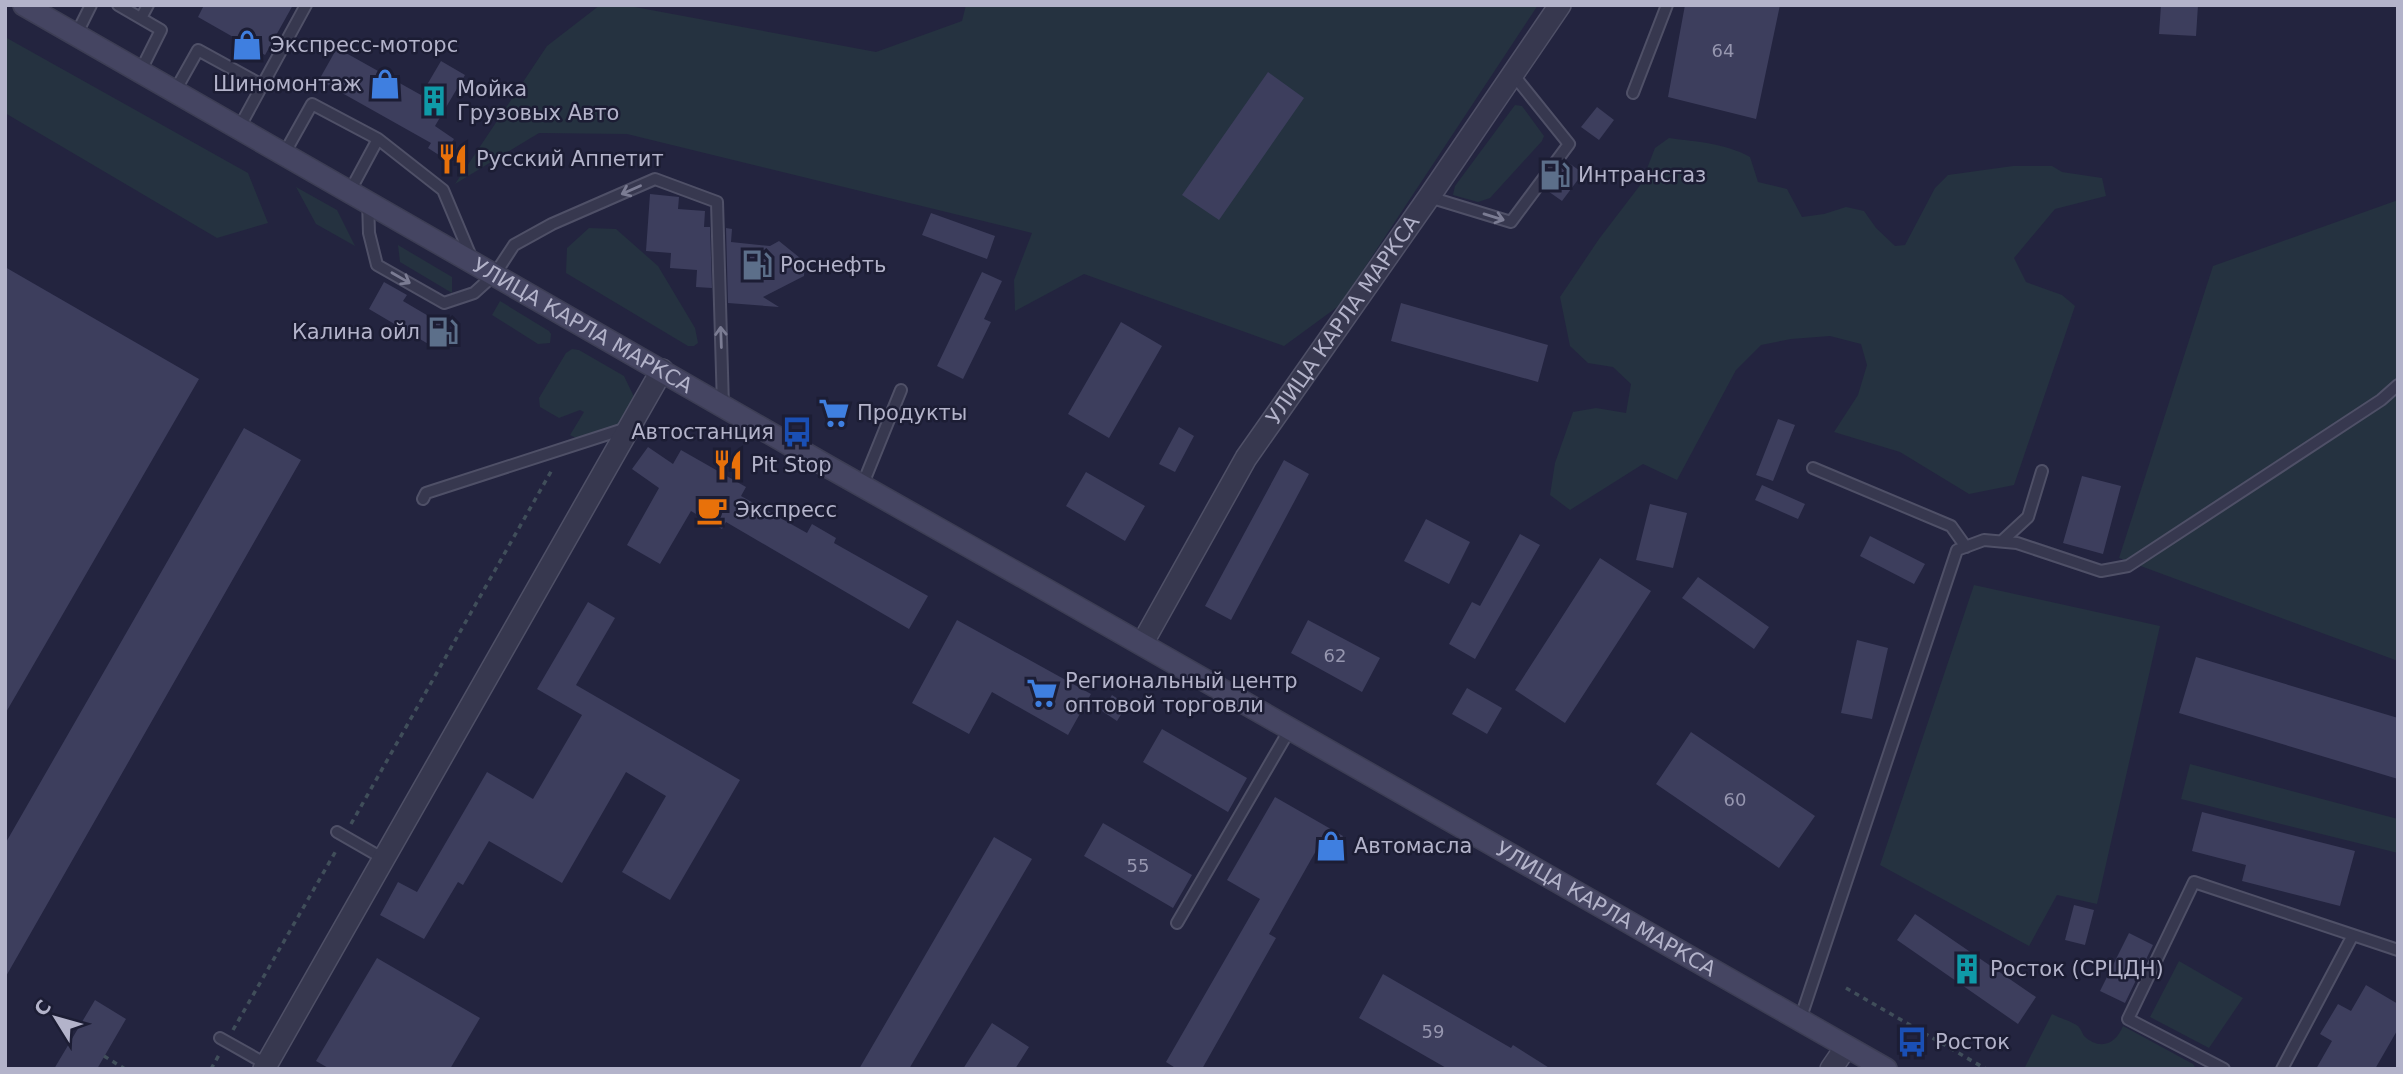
<svg xmlns="http://www.w3.org/2000/svg" width="2403" height="1074" viewBox="0 0 2403 1074" font-family="'DejaVu Sans',sans-serif">
  <style>
    .green { fill: #253240 }
    .building { fill: #3d3e5d }
    .lines { fill: none; stroke-linecap: round; stroke-linejoin: round }
    .service-casing { stroke: #4f5067; stroke-width: 14 }
    .minor-casing { stroke: #4f5067; stroke-width: 24 }
    .secondary-casing { stroke: #3d3e55; stroke-width: 24 }
    .path { stroke: #404e5a; stroke-width: 3.5; stroke-dasharray: 5 5; stroke-linecap: butt }
    .service { stroke: #37384f; stroke-width: 10 }
    .minor { stroke: #37384f; stroke-width: 21 }
    .secondary { stroke: #454562; stroke-width: 21 }
    .oneway { stroke: #7b7c93 }
    .labels { text-anchor: middle; stroke-width: 5; stroke-linejoin: round; paint-order: stroke }
    .number-label { font-size: 18px; fill: #9696af }
    .poi-label { font-size: 21px; fill: #b3b3ca; stroke: #1c1d34; text-anchor: start }
    .street-label { font-size: 21px; fill: #b3b3ca; stroke: #1c1d34 }
  </style>
  <rect width="100%" height="100%" fill="#23243f"/>
  <path class="green" d="M600,5H624L876,52L962,21L966,5H1538L1340,305L1284,346L1084,274L1015,311L1014,280L1032,233L627,134L539,133L455,184L547,46Z
    M5,37L248,173L268,223L217,238L5,113Z
    M1515,105L1522,106L1544,136L1542,141L1490,198L1478,202L1453,195L1455,186Z
    M1669,138C1697,142 1725,143 1750,157L1758,182L1787,189L1802,217L1824,214L1846,207L1864,211L1876,228L1895,246L1905,245L1935,188L1948,175L2013,166H2052L2062,172L2102,178L2106,196L2055,209L2014,258L2026,282L2062,295L2075,306L2014,485L1969,494L1900,452L1834,432L1858,395L1867,365L1861,344L1830,336L1791,339L1761,345L1736,370L1677,480L1643,464L1570,510L1550,495L1555,463L1573,412L1596,408L1626,413L1631,384L1613,367L1588,363L1570,346L1560,297L1599,239L1641,184L1655,148Z
    M296,187L337,210L355,246L316,224Z
    M2398,200V661L2119,558L2213,266Z
    M589,228L616,229L658,266L695,328L698,343L694,346H688L566,273L567,248Z
    M398,245L452,277V293L400,262Z
    M500,301L549,331L551,334L550,343L538,344L492,315Z
    M572,349L579,350L624,376L636,401L626,423L578,439L570,435L584,412L580,410L559,418L540,407L539,398L566,353Z
    M1974,585L2160,626L2097,904L2057,895L2029,946L1880,865Z
    M2190,764L2398,819V853L2181,799Z
    M2179,961L2243,998L2209,1048L2150,1017Z
    M2052,1014C2059,1018 2071,1021 2078,1026C2081,1029 2082,1033 2084,1036C2100,1051 2116,1044 2123,1026L2193,1064L2196,1069H2024Z"/>
  <path class="building" d="M204,5H293L265,55L198,17Z
    M1685,5H1780L1756,119L1668,97Z
    M2161,5H2198L2196,36L2159,34Z
    M337,48L421,95L441,61L465,75L435,126L454,139L442,157L428,148L431,143L319,80Z
    M1268,72L1304,98L1219,220L1182,195Z
    M1597,107L1614,120L1599,140L1581,127Z
    M1566,161L1583,173L1562,201L1545,189Z
    M650,194L679,197L678,209L705,211L704,227H710L712,288L696,287L697,270L670,268L671,253L646,251Z
    M931,213L995,236L987,259L922,235Z
    M726,228L732,229L731,242L770,246L779,241L805,262L804,276L763,297L779,307L728,303Z
    M5,267L199,379L5,714Z
    M982,272L1002,281L984,319L991,322L963,379L937,366Z
    M384,282L407,295L403,301L442,324L430,345L369,309Z
    M1401,303L1548,345L1538,382L1391,341Z
    M1121,322L1162,346L1109,438L1068,414Z
    M1778,419L1795,425L1773,481L1756,475Z
    M1179,427L1194,436L1175,472L1159,464Z
    M244,428L301,460L5,978V844Z
    M648,447L673,464L681,450L746,487L741,496L807,533L812,524L836,538L834,543L928,596L909,629L726,522L722,529L691,511L660,564L627,545L659,488L632,469Z
    M1284,460L1309,474L1231,620L1205,606Z
    M1086,472L1145,506L1125,541L1066,506Z
    M2082,476L2121,486L2103,554L2063,543Z
    M1762,485L1805,504L1798,519L1755,500Z
    M1650,504L1687,513L1673,568L1636,560Z
    M1426,519L1470,542L1449,584L1404,561Z
    M1520,534L1540,545L1475,659L1449,644L1472,602L1480,606Z
    M1870,536L1925,564L1914,584L1860,556Z
    M1600,558L1651,591L1565,723L1515,690Z
    M1698,577L1769,627L1754,649L1682,598Z
    M588,602L615,618L576,685L740,780L670,900L622,872L666,796L626,772L562,883L489,841L463,885L458,882L424,939L380,915L398,882L417,892L487,772L533,799L582,715L537,689Z
    M957,620L1091,694L1068,735L992,692L969,734L912,703Z
    M1308,620L1380,658L1362,692L1291,653Z
    M1857,640L1888,648L1872,719L1841,713Z
    M2196,657L2398,718V779L2179,713Z
    M1467,688L1502,708L1487,734L1452,714Z
    M1112,695L1127,705L1117,721L1102,711Z
    M1162,729L1247,778L1228,812L1143,762Z
    M1691,732L1815,816L1779,868L1656,784Z
    M1275,797L1343,836L1331,857L1317,849L1269,934L1276,938L1202,1069H1177L1166,1062L1260,899L1227,880Z
    M2202,812L2355,851L2340,906L2242,881L2246,865L2192,851Z
    M1103,823L1192,875L1173,908L1084,856Z
    M994,837L1032,859L909,1069H859Z
    M2074,905L2094,910L2085,945L2065,940Z
    M1915,914L2036,997L2018,1024L1897,940Z
    M2129,933L2153,945L2125,1003L2100,991Z
    M377,958L480,1018L450,1069H330L316,1061Z
    M1383,974L1511,1048L1513,1045L1551,1069H1448L1359,1018Z
    M2366,985L2398,1004V1029L2375,1069H2316L2332,1041L2320,1034L2338,1004L2351,1011Z
    M95,1000L126,1019L97,1069H54Z
    M992,1023L1029,1047L1015,1069H963Z"/>
  <g class="lines">
    <g class="service-casing">
      <path id="service" d="M118,5L161,30L140,72
        M141,18L148,5
        M76,35L91,5
        M175,91L198,50L262,85
        M1633,93L1667,5
        M239,128L306,5
        M378,139L443,190L472,259
        M284,154L312,104L378,139L350,191
        M1429,197L1511,222L1569,144L1512,73
        M368,201L369,233L377,265L444,303L474,293L495,274L514,245L552,224L655,179L717,202L723,406
        M1813,468L1951,526L1966,547
        M862,486L901,390
        M423,499L426,493L627,428
        M2002,541L2028,517L2042,471
        M337,832L384,859
        M1177,923L1290,729
        M1800,1020L1957,550L1984,540L2017,543L2101,571L2128,566L2381,400L2398,385
        M220,1038L266,1064
        M2224,1069L2128,1019L2194,882L2398,950
        M2282,1069L2353,935"/>
    </g>
    <g class="minor-casing">
      <g id="minor">
        <path id="s1" d="M1142,644L1246,458L1429,197L1560,5"/>
        <path d="M264,1069L662,370"/>
        <path d="M1831,1069L1846,1047"/>
      </g>
    </g>
    <g class="secondary-casing">
      <g id="secondary">
        <path id="s2" d="M24,5L827,466L1050,592L1886,1069"/>
      </g>
    </g>
    <path class="path" d="M351,824L553,468
      M1846,988L1986,1069
      M233,1030L337,849
      M104,1056L125,1069
      M211,1069L219,1055"/>
    <use href="#service" class="service"/>
    <use href="#minor" class="minor"/>
    <use href="#secondary" class="secondary"/>
  </g>
  <defs><path id="oneway-shaft" d="M-6 0H5M1.5-3L5.5 0L1.5 3" fill="none" stroke-width="1.6" stroke-linecap="round" stroke-linejoin="round" transform="scale(1.75)"/></defs>
  <g class="oneway">
    <use href="#oneway-shaft" transform="translate(631 190) rotate(156)"/>
    <use href="#oneway-shaft" transform="translate(1494 217) rotate(17)"/>
    <use href="#oneway-shaft" transform="translate(401 278) rotate(30)"/>
    <use href="#oneway-shaft" transform="translate(721 337) rotate(-92)"/>
  </g>
  <defs>
    <g id="shop-bare" transform="scale(2.415)"><path d="M-5-2.5h2.3a2.7 3.5 0 0 1 5.4 0H5L5.5 6h-11ZM-1.5-2.5h3a1.5 2.3 0 0 0-3 0Z" fill="#3f7fe0" stroke="#1c1d34" stroke-width="2.5" paint-order="stroke"/></g>
    <g id="building-bare" transform="scale(2.415)"><path d="M-4-6H4V6H1V3H-1V6H-4ZM-2.5-4.3h1.7v1.8h-1.7ZM.8-4.3h1.7v1.8H.8ZM-2.5-1h1.7V.8h-1.7ZM.8-1h1.7V.8H.8Z" fill="#0f9aa8" stroke="#1c1d34" stroke-width="2.5" paint-order="stroke"/></g>
    <g id="restaurant-bare" transform="scale(2.415)"><path d="M-5-6h1v4h1v-4h1v4h1v-4h1v5L-1.5 .5V6h-2V.5L-5-1ZM5-6V6H3V1.5H1.5Q1.5-4 5-6Z" fill="#e8710a" stroke="#1c1d34" stroke-width="2.5" paint-order="stroke"/></g>
    <g id="fuel-bare" transform="scale(2.415)"><path d="M-5.5-6h7V0h2V4h1.3V-2.5L3-4.5l.8-.8L6-3V5H2.5V1h-1V6h-7ZM-4.2-4.7v3.2H.2V-4.7Z" fill="#5c6f8a" stroke="#1c1d34" stroke-width="2.5" paint-order="stroke"/></g>
    <g id="supermarket-bare" transform="scale(2.415)"><path d="M-6-5.5h2.5l.6 2H6L4.5 2H-2.5L-4.4-4H-6ZM-1.5 3.2a1.3 1.3 0 1 0 .1 0ZM3 3.2a1.3 1.3 0 1 0 .1 0Z" fill="#3f7fe0" stroke="#1c1d34" stroke-width="2.5" paint-order="stroke"/></g>
    <g id="bus-bare" transform="scale(2.415)"><path d="M-5-6H5V4H4V6H2V4H-2V6H-4V4H-5ZM-3.5-4V0h7V-4ZM-3.5 1.2v1.5H-2V1.2ZM2 1.2v1.5H3.5V1.2Z" fill="#1a4fb4" stroke="#1c1d34" stroke-width="2.5" paint-order="stroke"/></g>
    <g id="cafe-bare" transform="scale(2.415)"><path d="M-5.5-4.5H6V0H3Q3 3.5 0 3.5H-2.5Q-5.5 3.5-5.5 0ZM3-3.2v2h1.7v-2ZM-6 4.5H4V6H-6Z" fill="#e8710a" stroke="#1c1d34" stroke-width="2.5" paint-order="stroke"/></g>
  </defs>
  <g fill-rule="evenodd">
    <use href="#shop-bare" x="247" y="45"/>
    <use href="#shop-bare" x="385" y="84"/>
    <use href="#building-bare" x="434" y="101"/>
    <use href="#restaurant-bare" x="453" y="159"/>
    <use href="#fuel-bare" x="1555" y="175"/>
    <use href="#fuel-bare" x="757" y="265"/>
    <use href="#fuel-bare" x="443" y="332"/>
    <use href="#supermarket-bare" x="834" y="413"/>
    <use href="#bus-bare" x="797" y="432"/>
    <use href="#restaurant-bare" x="728" y="465"/>
    <use href="#cafe-bare" x="712" y="510"/>
    <use href="#supermarket-bare" x="1042" y="693"/>
    <use href="#shop-bare" x="1331" y="846"/>
    <use href="#building-bare" x="1967" y="969"/>
    <use href="#bus-bare" x="1912" y="1042"/>
  </g>
  <g class="labels">
    <g class="number-label">
      <text x="1723" y="57">64</text>
      <text x="1335" y="662">62</text>
      <text x="1735" y="806">60</text>
      <text x="1138" y="872">55</text>
      <text x="1433" y="1038">59</text>
    </g>
    <g class="poi-label">
      <text x="270" y="52">Экспресс-моторс</text>
      <text x="362" y="91" text-anchor="end">Шиномонтаж</text>
      <text x="457" y="96">Мойка<tspan x="457" dy="24">Грузовых Авто</tspan></text>
      <text x="476" y="166">Русский Аппетит</text>
      <text x="1578" y="182">Интрансгаз</text>
      <text x="780" y="272">Роснефть</text>
      <text x="420" y="339" text-anchor="end">Калина ойл</text>
      <text x="857" y="420">Продукты</text>
      <text x="774" y="439" text-anchor="end">Автостанция</text>
      <text x="751" y="472">Pit Stop</text>
      <text x="735" y="517">Экспресс</text>
      <text x="1065" y="688">Региональный центр<tspan x="1065" dy="24">оптовой торговли</tspan></text>
      <text x="1354" y="853">Автомасла</text>
      <text x="1990" y="976">Росток (СРЦДН)</text>
      <text x="1935" y="1049">Росток</text>
    </g>
    <g class="street-label">
      <text dy="7" stroke="none"><textPath href="#s1" startOffset="382">УЛИЦА КАРЛА МАРКСА</textPath></text>
      <text dy="7" stroke="none"><textPath href="#s2" startOffset="644">УЛИЦА КАРЛА МАРКСА</textPath></text>
      <text dy="7" stroke="none"><textPath href="#s2" startOffset="1822">УЛИЦА КАРЛА МАРКСА</textPath></text>
    </g>
  </g>
  <rect width="2403" height="1074" fill="none" stroke="#b3b3ca" stroke-width="14"/>
  <g transform="translate(56 1018) rotate(307)" stroke="#1c1d34" stroke-width="5" paint-order="stroke">
  <path d="M0-5L12 26L0 18L-12 26Z" fill="#b3b3ca"/>
  <text y="-10" font-size="19" font-weight="bold" text-anchor="middle" fill="#b3b3ca">С</text>
  </g>
</svg>
